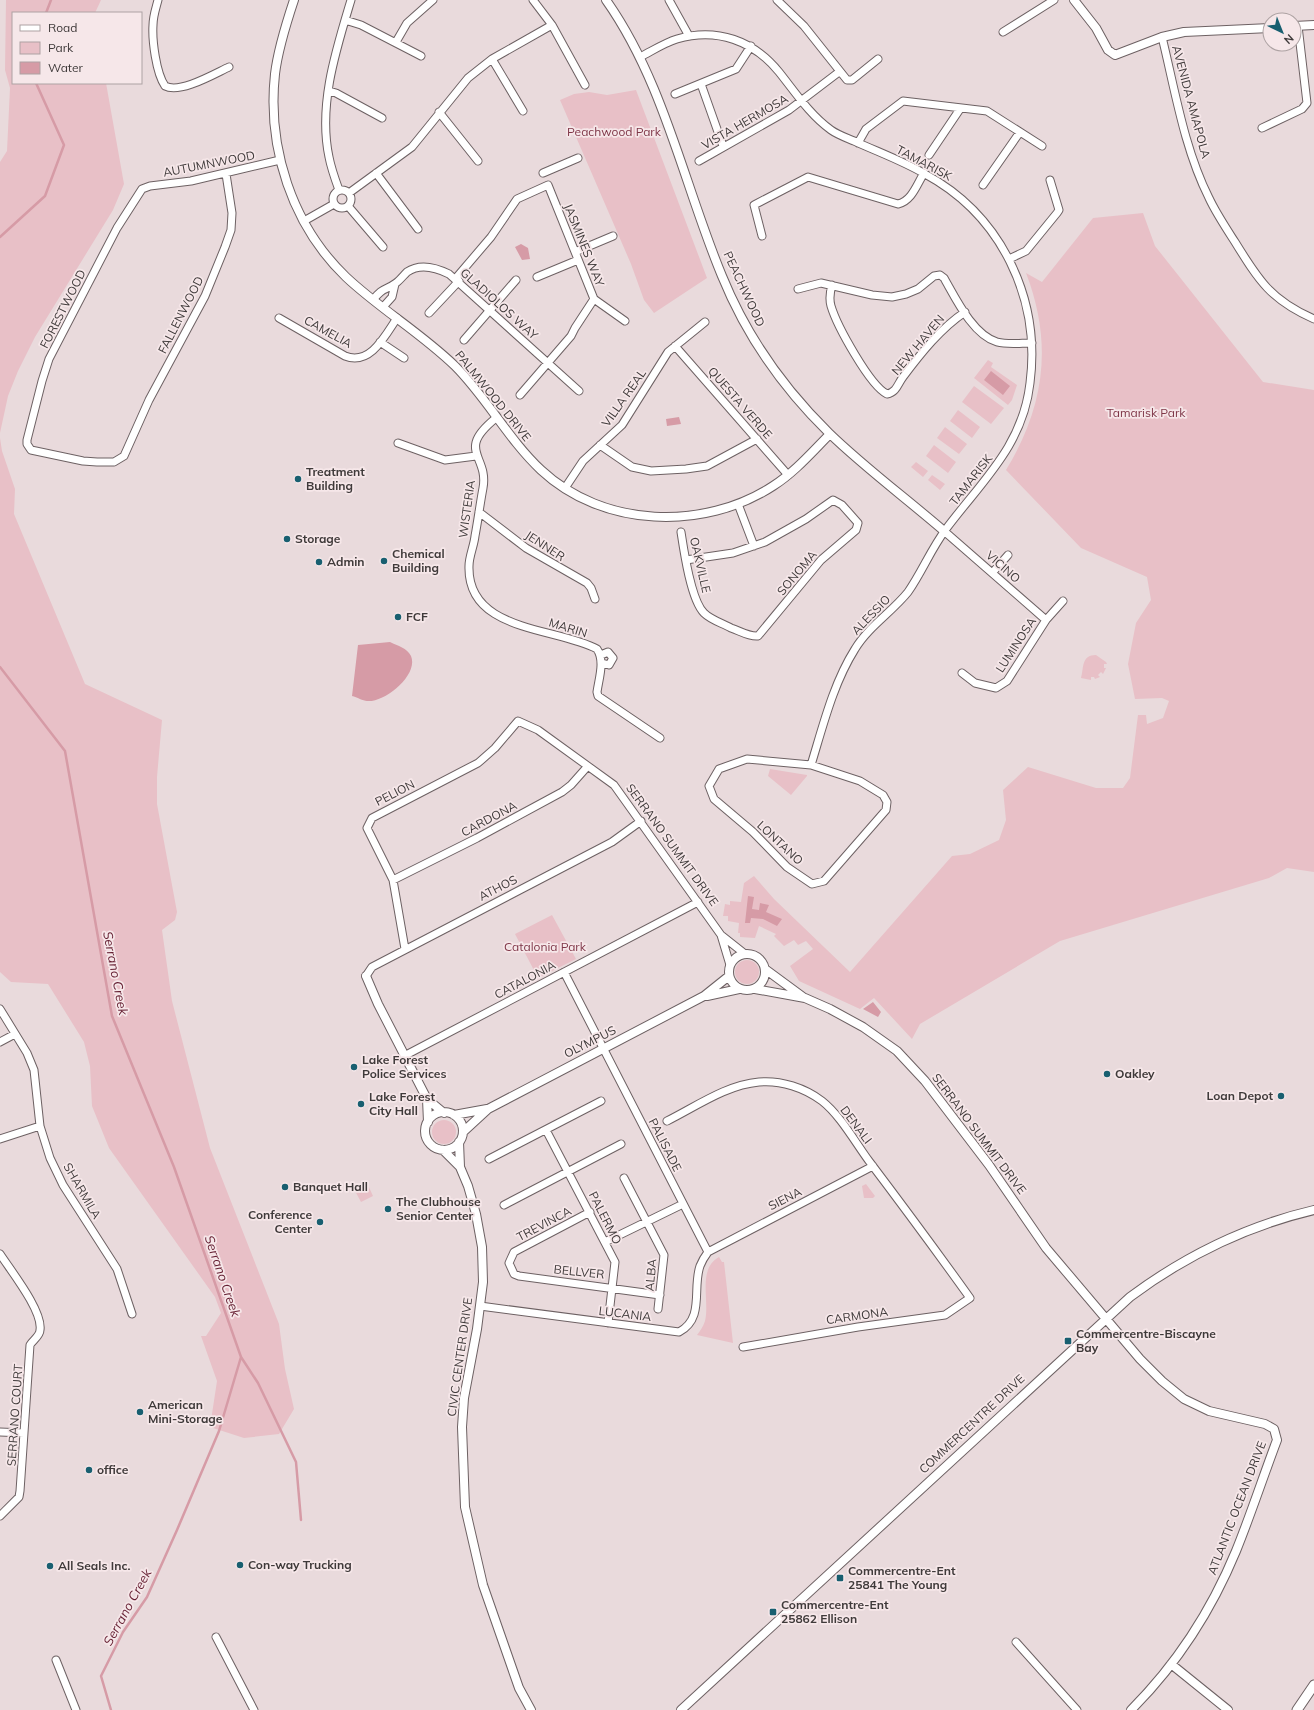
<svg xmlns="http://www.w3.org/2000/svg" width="1314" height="1710" viewBox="0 0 1314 1710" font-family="Mulish,sans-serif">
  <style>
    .green { fill: #e8c0c7 }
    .water { fill: #d69ba6 }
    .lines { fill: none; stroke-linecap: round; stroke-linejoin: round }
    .stream { stroke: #d69ba6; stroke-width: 2.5 }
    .minor-casing { stroke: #6d6163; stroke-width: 9 }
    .tertiary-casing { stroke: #6d6163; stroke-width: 10 }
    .secondary-casing { stroke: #6d6163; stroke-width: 11 }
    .minor { stroke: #fff; stroke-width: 7 }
    .tertiary { stroke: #fff; stroke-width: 8 }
    .secondary { stroke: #fff; stroke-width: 9 }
    .poi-dot { fill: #185f70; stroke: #f6e7e9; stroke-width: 1.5 }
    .labels { text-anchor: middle; stroke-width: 3.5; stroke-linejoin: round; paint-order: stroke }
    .street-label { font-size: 12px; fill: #3f3a3a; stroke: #f6e7e9 }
    .park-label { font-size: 12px; fill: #7f3748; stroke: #f6e7e9 }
    .poi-label { font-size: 12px; font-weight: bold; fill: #3f3a3a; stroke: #f6e7e9; text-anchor: start }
    .water-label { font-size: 13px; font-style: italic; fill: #641e31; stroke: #f6e7e9 }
  </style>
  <rect width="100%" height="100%" fill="#e9dadc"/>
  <path class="green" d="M6,0H101L95,13H13V83H106L124,184L113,210L35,337L18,371L8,396L0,433V162L7,151L10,88L5,70Z
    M636,90L707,278L654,313L644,300L631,264L560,100L574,94L589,92L607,95Z
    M1143,213L1155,246L1263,382L1314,390V872L1287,868L1269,878L1060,941L920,1024L912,1039L874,998L860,1009L799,981L790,966L813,949L806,941L798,945L794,940L784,946L774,936L776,934L759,926L755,938L740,937V933H738L739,923L728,921V916H723L725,904L730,905V901L741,902L744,883L754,876L774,899L850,972L952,856L970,854L999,840L1006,820L1003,790L1028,767L1096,788H1123L1130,778L1138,715H1146L1147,724L1163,718L1169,701L1162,698L1135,699L1128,664L1136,623L1151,600L1147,577L1081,548L1006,470C1045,406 1053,343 1026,273L1042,282L1093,218Z
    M988,360L993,363L991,367L1017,385L1012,400L1008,405L974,378Z
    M974,386L1004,408L991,424L962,402Z
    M958,410L980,427L972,438L950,421Z
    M945,427L967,444L959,454L937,438Z
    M0,438L2,451L15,489L14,514L85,684L162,720L157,777V804L177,912L175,920L162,930L172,1001L210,1148L279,1324L285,1369L294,1409L279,1434L244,1438L210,1427L217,1381L201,1336H206L221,1313L215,1297L109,1148L92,1106L90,1066L84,1042L48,984L11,982L0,972Z
    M934,445L956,462L948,473L926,456Z
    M916,462L928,471L923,477L911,467Z
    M932,475L945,484L940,490L928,480Z
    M1096,655L1106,662L1107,664H1104V668H1106L1103,674L1101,672L1098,675L1100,677L1095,679L1094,677H1091V680L1081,678C1084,668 1081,655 1096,655Z
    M770,769L807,775V776L791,795L768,776Z
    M552,915L576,959L538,978L515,934Z
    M735 972a12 12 0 1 1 24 0a12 12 0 1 1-24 0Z
    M432 1132a12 12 0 1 1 24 0a12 12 0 1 1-24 0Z
    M367,1183L373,1196L361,1202L354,1189Z
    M866,1184L875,1196L873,1198H864L862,1186Z
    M719,1257L722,1262H724L733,1343L697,1335C700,1331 703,1327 705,1321C710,1301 697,1269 719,1257Z"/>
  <path class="water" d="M521,244L528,248L530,259L522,260L515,247Z
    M991,371L1010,386L1003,395L984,380Z
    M679,417L681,424L667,426L666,419Z
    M390,642C398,646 407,648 411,656C419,675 384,703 367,701C363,701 357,697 352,696L358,645Z
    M748,896L754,897L752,909L759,910L760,903L769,905L766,912L782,919L777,926L763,919L751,918L750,923H745Z
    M873,1002L881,1012L878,1017L863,1009Z"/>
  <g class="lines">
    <path class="stream" d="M46,13L51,0
      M0,237L45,196L64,145L36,83
      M0,667L65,751L112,1016L174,1167L241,1357L219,1431L177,1530L147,1597L123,1632L101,1676L111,1710
      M241,1357L258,1383L296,1462L301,1520"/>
    <g class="minor-casing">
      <path id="minor" d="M158,0C156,8 153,16 153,25C152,40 156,73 165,86C180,94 214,74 229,67
        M533,0L552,25L585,85
        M669,0L689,36
        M777,0L804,26L847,80H852L878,59
        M345,20L361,25L421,56
        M1003,32L1054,0
        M1162,37C1175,90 1184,148 1209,198C1216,213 1226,228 1235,242C1259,281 1271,300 1314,319
        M396,42L407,23L433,0
        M640,57C652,51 664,43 677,39C717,27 754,41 779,72C795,92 810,115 831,130C838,135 847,138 854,141C878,152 903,161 925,174C1001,215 1041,298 1030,383C1023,446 981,482 946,529C931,549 922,572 908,592C892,612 868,627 855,649C833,684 823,726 811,765
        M492,59L523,111
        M701,84L723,146
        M329,91L336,93L382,118
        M675,94L736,69L751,46
        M439,112L478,161
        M1262,128L1302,109L1307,103L1298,26
        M858,143L866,129L903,101L987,111L1042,146
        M929,155L960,109
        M699,161L789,110L839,72
        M376,173L418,229
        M543,173L578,158
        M226,174L232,213L231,230L225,247L205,296L149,400L124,456L114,462H97L83,461L31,450L27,444V440L42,381L49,359L117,228L142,189L150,186L191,181L280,160
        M983,185L1020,132
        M333 199a9 9 0 1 1 18 0a9 9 0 1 1-18 0Z
        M339,190C335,179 331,168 329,157C318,105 336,50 351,0
        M349,193L412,147L468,78L492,59L552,25
        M348,206L383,247
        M304,221L334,204
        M762,236L754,205L808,177L898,204C912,201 917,184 924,173
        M575,252L613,236
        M1009,259L1026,251L1057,213L1059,210L1050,180
        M537,277L578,260
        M456,278L491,237L517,199L548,185L594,299L625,321
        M832,285C830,292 829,299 831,306C837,326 870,386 887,394C897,392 898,383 903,377C921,353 941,328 965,312
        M798,289L821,283L872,295L892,297L906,294L918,289L934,276L940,275L944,278C956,299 973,335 997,342C1008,345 1021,343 1032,343
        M373,300C383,287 385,291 396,283C400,280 403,276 407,272C420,263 437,268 449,274L579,391
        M383,307L392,297L395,284
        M429,313L459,281
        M279,318L345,356C370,366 385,336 397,318
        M464,340L516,280
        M380,342L404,358
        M675,346L788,475
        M520,395L571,336L575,328L594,299
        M496,418C455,451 489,455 483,488C480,504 478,520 475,536C474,546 469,556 469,566C467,632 555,627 597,649C605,661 599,678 597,692L598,696L660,738
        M398,443L445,460L476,456
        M600,445L632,467L651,471L686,469L707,466L757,439
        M565,488L583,461L622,425L668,352L705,322
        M738,504L754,546
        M479,512L526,548L587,583L591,588L595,599
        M944,531L1046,620
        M681,532C684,552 691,600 704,613C711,620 722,623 731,628C740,631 749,637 758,636L821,560L856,530L858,523L842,505L833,500L806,519L765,542L733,553L686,560
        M993,572L1008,555
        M601,655L608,652L613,658L609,665L602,663
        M962,673L975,683L996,688L1007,681L1046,620L1063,601
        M747,759L811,765L860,781L883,795L887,802L886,810L824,881L812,884L787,867L753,832L714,799L709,786L719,769Z
        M393,880L477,838L562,792L571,785L587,767
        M721,935L730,965
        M405,949L393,880L367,828L372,818L478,763L495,748L518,721L538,730L614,785L721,935L745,954
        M564,972L708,1252
        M366,976L372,967L612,842L641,821
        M0,1009L27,1053L34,1070L40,1126L50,1158L63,1185L117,1269L132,1314
        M0,1042L15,1034
        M404,1056L698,902
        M667,1121C697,1106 726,1085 759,1082C781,1080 805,1088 822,1101C840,1115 855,1142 869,1161C903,1206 937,1252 970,1298L945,1315L858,1327L743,1347
        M546,1130L615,1262L608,1323
        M0,1139L40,1126
        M489,1159L601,1101
        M624,1178L664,1255L658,1309
        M504,1205L621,1144
        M590,1212L514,1252L509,1263L514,1274L519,1276L660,1295
        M605,1242L683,1204
        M708,1252L873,1166
        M0,1254C11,1271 43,1311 40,1330C40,1336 33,1340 30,1345L20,1491L19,1497L0,1516
        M480,1306L679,1332C705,1318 692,1289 700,1266C702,1261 705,1256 708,1252
        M0,1432L24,1433
        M216,1637L254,1710
        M1016,1642L1077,1710
        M56,1660L76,1710"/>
    </g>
    <g class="tertiary-casing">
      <path id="tertiary" d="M294,0C286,24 278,49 275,74C267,148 292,225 346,277C380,309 421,333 455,366C487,398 508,439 541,470C603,528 704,531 773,486C795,472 812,452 830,434
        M606,0C664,82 684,185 722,276C746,335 783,388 829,433C864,467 907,499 944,531
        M1074,0L1096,28L1108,50L1115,55L1162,37L1184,32L1270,28
        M1294,26L1314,25
        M729 972a18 18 0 1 1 36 0a18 18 0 1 1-36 0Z
        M765,969L803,997
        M366,976L378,1004L427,1099L444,1113
        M755,989L805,998L830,1009L863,1027L897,1051L925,1081L989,1165L1046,1248L1140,1359L1162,1381L1184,1399L1209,1411L1265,1424L1274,1429L1277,1440C1263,1477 1251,1514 1236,1551C1212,1609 1176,1665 1131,1710
        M707,996L739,989
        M427,1099L428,1122
        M425 1131a19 19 0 1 1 38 0a19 19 0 1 1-38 0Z
        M454,1115L487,1109
        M463,1132L488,1109L704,996L729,976
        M459,1142L460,1167L468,1186L476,1214L482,1247L483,1282L477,1329L464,1398L462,1427L465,1507L483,1585L519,1688L531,1710
        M443,1150L460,1167
        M1171,1664L1228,1710
        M681,1710L1130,1297C1185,1256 1246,1226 1314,1210"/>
    </g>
    <g class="secondary-casing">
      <path id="secondary" d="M1297,1710L1314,1685"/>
    </g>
    <use href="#minor" class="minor"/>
    <use href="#tertiary" class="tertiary"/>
    <use href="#secondary" class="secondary"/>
  </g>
  <g class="poi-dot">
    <circle cx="298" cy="479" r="4"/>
    <circle cx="287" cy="539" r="4"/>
    <circle cx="384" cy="561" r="4"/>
    <circle cx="319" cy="562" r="4"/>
    <circle cx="398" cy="617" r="4"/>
    <circle cx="354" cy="1067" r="4"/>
    <circle cx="1107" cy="1074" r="4"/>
    <circle cx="1281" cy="1096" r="4"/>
    <circle cx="361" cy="1104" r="4"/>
    <circle cx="285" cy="1187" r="4"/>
    <circle cx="388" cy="1209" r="4"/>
    <circle cx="320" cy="1222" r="4"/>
    <rect x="1064" y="1337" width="8" height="8" rx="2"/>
    <circle cx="140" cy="1412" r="4"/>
    <circle cx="89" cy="1470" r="4"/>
    <circle cx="240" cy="1565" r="4"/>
    <circle cx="50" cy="1566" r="4"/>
    <rect x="836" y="1574" width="8" height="8" rx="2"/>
    <rect x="769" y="1608" width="8" height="8" rx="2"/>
  </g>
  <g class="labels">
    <g class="street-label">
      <text transform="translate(1191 102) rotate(75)" y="4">AVENIDA AMAPOLA</text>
      <text transform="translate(745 122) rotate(-30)" y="4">VISTA HERMOSA</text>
      <text transform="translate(924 163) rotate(28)" y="4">TAMARISK</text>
      <text transform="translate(209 164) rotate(-11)" y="4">AUTUMNWOOD</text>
      <text transform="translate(584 245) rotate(68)" y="4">JASMINES WAY</text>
      <text transform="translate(744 289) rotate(65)" y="4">PEACHWOOD</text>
      <text transform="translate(499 304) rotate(42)" y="4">GLADIOLOS WAY</text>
      <text transform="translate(63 309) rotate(-63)" y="4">FORESTWOOD</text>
      <text transform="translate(181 315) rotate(-63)" y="4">FALLENWOOD</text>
      <text transform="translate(328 332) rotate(29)" y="4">CAMELIA</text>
      <text transform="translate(918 345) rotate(-50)" y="4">NEW HAVEN</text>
      <text transform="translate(493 396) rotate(51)" y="4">PALMWOOD DRIVE</text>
      <text transform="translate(624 398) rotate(-55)" y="4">VILLA REAL</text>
      <text transform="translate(740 403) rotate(49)" y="4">QUESTA VERDE</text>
      <text transform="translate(971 480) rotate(-52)" y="4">TAMARISK</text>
      <text transform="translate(467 509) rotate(-82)" y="4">WISTERIA</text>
      <text transform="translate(545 546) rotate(33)" y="4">JENNER</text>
      <text transform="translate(700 565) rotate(77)" y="4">OAKVILLE</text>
      <text transform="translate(1003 567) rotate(41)" y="4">VICINO</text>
      <text transform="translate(797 573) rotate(-50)" y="4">SONOMA</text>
      <text transform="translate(871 615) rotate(-46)" y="4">ALESSIO</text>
      <text transform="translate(568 628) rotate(17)" y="4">MARIN</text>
      <text transform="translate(1016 645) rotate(-57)" y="4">LUMINOSA</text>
      <text transform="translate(395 793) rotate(-27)" y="4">PELION</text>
      <text transform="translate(489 819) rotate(-28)" y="4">CARDONA</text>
      <text transform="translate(780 843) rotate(43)" y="4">LONTANO</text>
      <text transform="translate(672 845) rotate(54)" y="4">SERRANO SUMMIT DRIVE</text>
      <text transform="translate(498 888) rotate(-27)" y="4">ATHOS</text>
      <text transform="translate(525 980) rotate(-28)" y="4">CATALONIA</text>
      <text transform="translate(590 1042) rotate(-27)" y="4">OLYMPUS</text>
      <text transform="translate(856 1125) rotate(53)" y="4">DENALI</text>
      <text transform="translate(979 1134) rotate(53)" y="4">SERRANO SUMMIT DRIVE</text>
      <text transform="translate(665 1145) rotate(63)" y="4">PALISADE</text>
      <text transform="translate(82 1191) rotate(60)" y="4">SHARMILA</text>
      <text transform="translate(785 1199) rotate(-27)" y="4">SIENA</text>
      <text transform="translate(605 1218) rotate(63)" y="4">PALERMO</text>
      <text transform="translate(544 1224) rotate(-28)" y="4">TREVINCA</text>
      <text transform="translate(579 1272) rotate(6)" y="4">BELLVER</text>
      <text transform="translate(651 1275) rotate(-85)" y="4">ALBA</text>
      <text transform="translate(625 1314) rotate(7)" y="4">LUCANIA</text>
      <text transform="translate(857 1316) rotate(-8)" y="4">CARMONA</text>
      <text transform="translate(460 1357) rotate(-82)" y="4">CIVIC CENTER DRIVE</text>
      <text transform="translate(15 1415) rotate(-86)" y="4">SERRANO COURT</text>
      <text transform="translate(972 1424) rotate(-43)" y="4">COMMERCENTRE DRIVE</text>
      <text transform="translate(1237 1508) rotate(-69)" y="4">ATLANTIC OCEAN DRIVE</text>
    </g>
    <g class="park-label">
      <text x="614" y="136">Peachwood Park</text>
      <text x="1146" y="417">Tamarisk Park</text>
      <text x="545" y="951">Catalonia Park</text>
    </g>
    <g class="poi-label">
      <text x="306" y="476">Treatment<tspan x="306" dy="14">Building</tspan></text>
      <text x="295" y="543">Storage</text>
      <text x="392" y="558">Chemical<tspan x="392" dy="14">Building</tspan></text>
      <text x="327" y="566">Admin</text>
      <text x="406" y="621">FCF</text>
      <text x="362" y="1064">Lake Forest<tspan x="362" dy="14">Police Services</tspan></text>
      <text x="1115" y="1078">Oakley</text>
      <text x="1273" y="1100" text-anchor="end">Loan Depot</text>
      <text x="369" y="1101">Lake Forest<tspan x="369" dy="14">City Hall</tspan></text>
      <text x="293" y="1191">Banquet Hall</text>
      <text x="396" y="1206">The Clubhouse<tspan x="396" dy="14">Senior Center</tspan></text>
      <text x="312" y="1219" text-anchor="end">Conference<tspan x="312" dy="14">Center</tspan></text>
      <text x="1076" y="1338">Commercentre-Biscayne<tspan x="1076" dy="14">Bay</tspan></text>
      <text x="148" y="1409">American<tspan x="148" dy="14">Mini-Storage</tspan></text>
      <text x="97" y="1474">office</text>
      <text x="248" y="1569">Con-way Trucking</text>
      <text x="58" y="1570">All Seals Inc.</text>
      <text x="848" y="1575">Commercentre-Ent<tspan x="848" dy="14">25841 The Young</tspan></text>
      <text x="781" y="1609">Commercentre-Ent<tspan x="781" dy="14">25862 Ellison</tspan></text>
    </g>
    <g class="water-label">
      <text transform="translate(116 973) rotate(79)" y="5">Serrano Creek</text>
      <text transform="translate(223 1276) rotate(71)" y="5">Serrano Creek</text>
      <text transform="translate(127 1607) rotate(-61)" y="5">Serrano Creek</text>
    </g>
  </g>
  <rect x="12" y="12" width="130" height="72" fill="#f6e7e9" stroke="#ada2a3"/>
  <rect x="20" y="25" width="20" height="6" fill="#ffffff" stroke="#ada2a3"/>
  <text x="48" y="32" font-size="12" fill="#3f3a3a">Road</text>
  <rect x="20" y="42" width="20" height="12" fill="#e8c0c7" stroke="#ada2a3"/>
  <text x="48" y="52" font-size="12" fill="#3f3a3a">Park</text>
  <rect x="20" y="62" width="20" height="12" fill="#d69ba6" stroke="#ada2a3"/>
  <text x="48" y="72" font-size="12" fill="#3f3a3a">Water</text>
  <g transform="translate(1282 32) rotate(137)"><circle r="19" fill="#f6e7e9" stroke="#ada2a3"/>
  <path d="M0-3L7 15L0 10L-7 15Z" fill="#185f70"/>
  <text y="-6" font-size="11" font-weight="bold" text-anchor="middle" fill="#3f3a3a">N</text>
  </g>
</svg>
